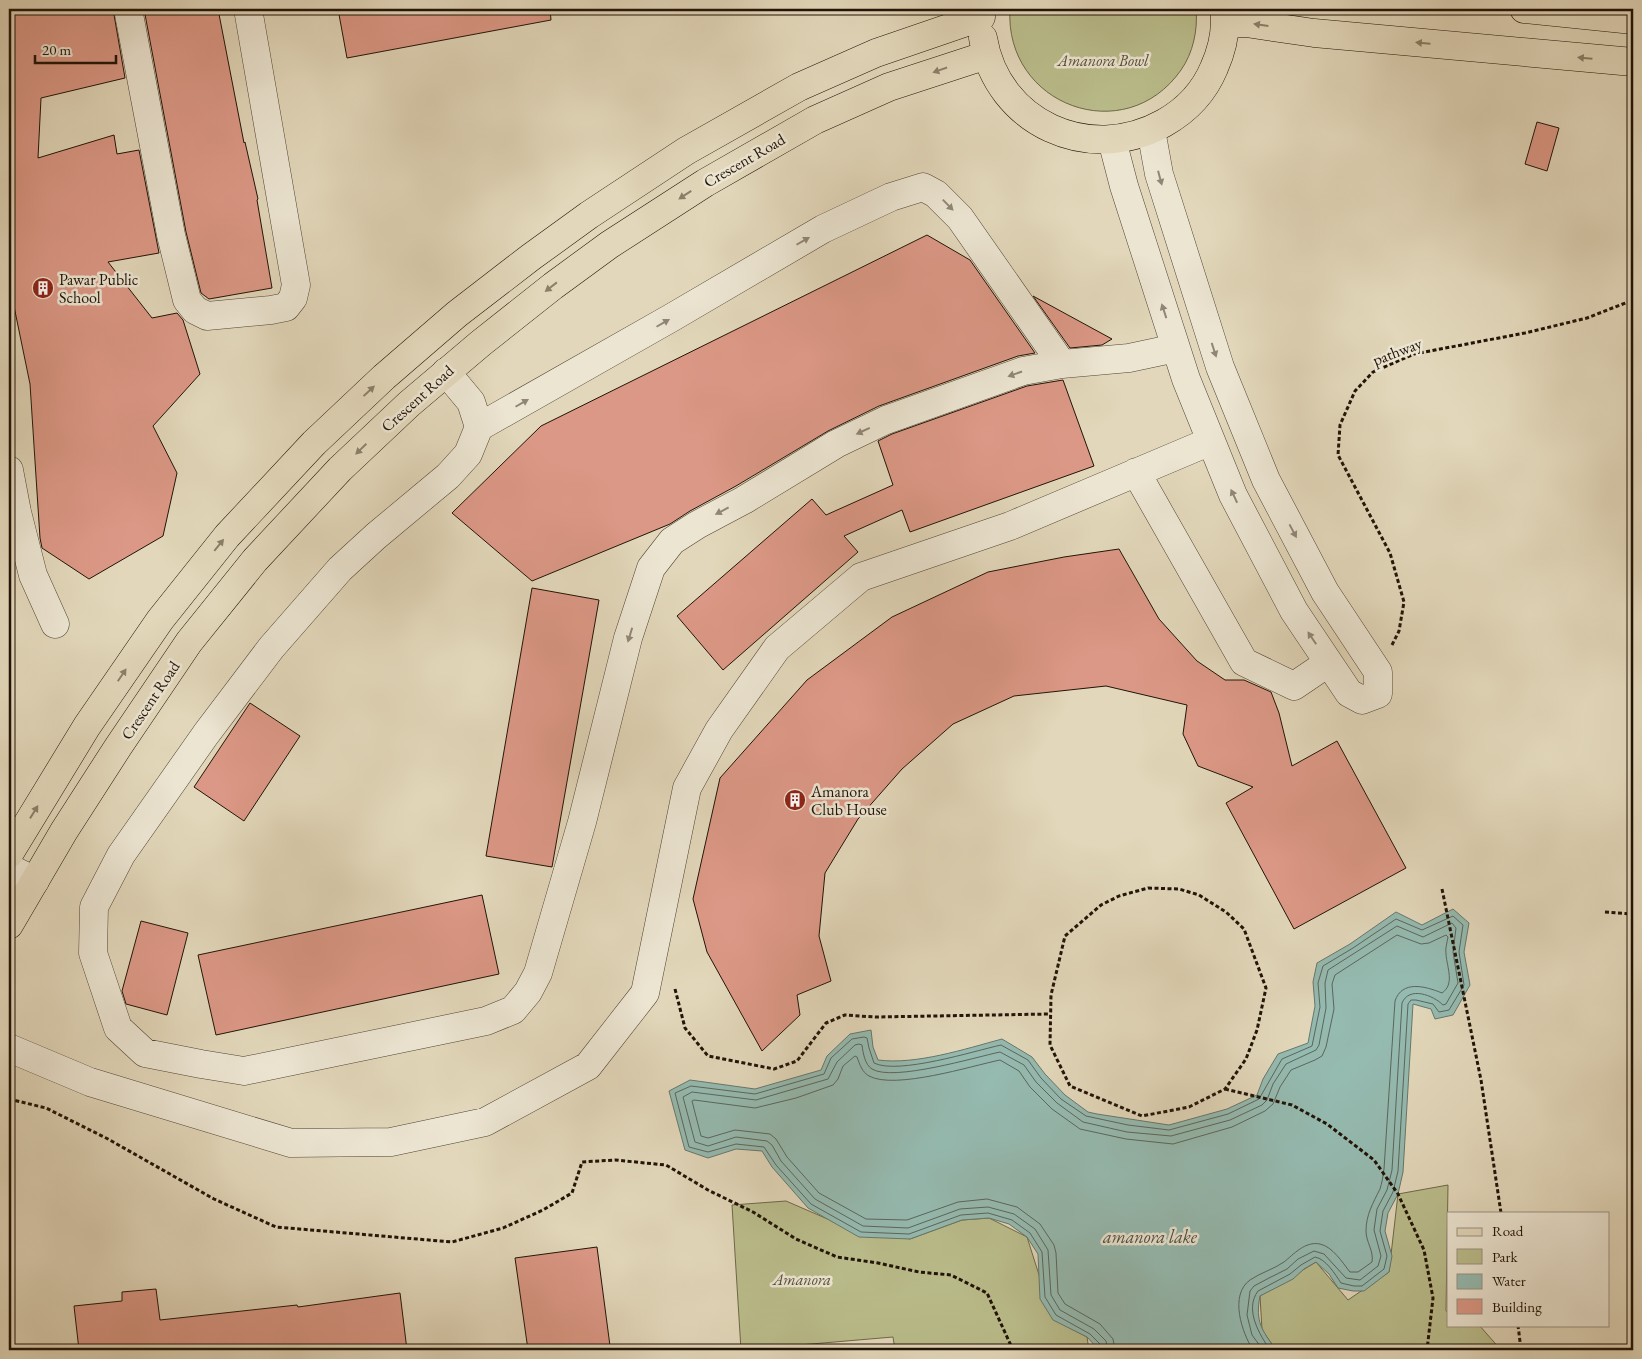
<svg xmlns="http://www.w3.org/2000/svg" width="1642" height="1359" viewBox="0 0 1642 1359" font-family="'EB Garamond',serif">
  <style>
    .green { fill: #babc8b; stroke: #6d6849 }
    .water { fill: #95bab0; stroke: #66776c }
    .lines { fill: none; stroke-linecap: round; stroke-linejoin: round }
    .shore { stroke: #5a665c; stroke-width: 1 }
    .building { fill: #dc9886; stroke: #201307 }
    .minor-casing { stroke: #504434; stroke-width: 29 }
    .major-casing { stroke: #201307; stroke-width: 29 }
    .path { stroke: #201307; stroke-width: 3; stroke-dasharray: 4 2.5; stroke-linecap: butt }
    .minor { stroke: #ece5d2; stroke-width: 28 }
    .major { stroke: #e2d7ba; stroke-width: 28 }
    .oneway { fill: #8b7f69 }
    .oneway2 { fill: #908677 }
    .labels { text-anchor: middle; stroke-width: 5; stroke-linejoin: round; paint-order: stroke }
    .park-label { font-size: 16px; font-style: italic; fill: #564e35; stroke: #ece5d2 }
    .street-label { font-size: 16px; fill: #201307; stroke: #ece5d2 }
    .poi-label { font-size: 16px; fill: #201307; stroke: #ece5d2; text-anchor: start }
    .water-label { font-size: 18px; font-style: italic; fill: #494d42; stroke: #ece5d2 }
  </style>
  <rect width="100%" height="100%" fill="#e2d7ba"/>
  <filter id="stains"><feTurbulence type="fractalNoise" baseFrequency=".004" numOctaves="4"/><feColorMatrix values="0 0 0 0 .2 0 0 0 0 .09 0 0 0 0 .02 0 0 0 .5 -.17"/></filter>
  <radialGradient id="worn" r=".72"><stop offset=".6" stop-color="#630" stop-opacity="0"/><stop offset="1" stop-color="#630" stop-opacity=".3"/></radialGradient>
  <path class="green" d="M1010,9H1196C1198,30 1193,53 1181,70C1125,150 1004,105 1010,9Z
    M1448,1185L1446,1311L1448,1312V1325H1479L1501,1350H1276L1262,1330L1260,1296L1316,1262L1348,1300L1389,1272L1398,1194Z
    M786,1201L839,1224L910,1239L962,1220L989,1218L1027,1237L1053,1319L1087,1337L1089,1350H895L893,1337L741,1350L732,1205Z"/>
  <path class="water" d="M1453,909L1469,923L1464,952L1470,985L1453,1015L1435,1019L1431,1009L1413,1004L1403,1172L1398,1194L1388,1213L1385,1231L1392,1256L1389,1272L1364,1291H1353L1338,1288L1329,1274L1316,1262L1304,1269L1293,1279L1260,1296C1255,1322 1262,1330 1276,1350H1097V1348L1087,1337L1053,1320L1040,1299L1038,1254L1027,1237L1009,1224L989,1218L962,1220L910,1239L859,1237L808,1208L772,1167L762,1151L736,1149L708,1158L685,1150L669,1091L690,1080L755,1089L821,1070L827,1056L850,1034L871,1030L873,1047L878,1060C916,1065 965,1049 1002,1039L1032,1057L1045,1074L1065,1095L1088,1112L1097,1114L1169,1125L1227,1109L1257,1095L1263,1079L1278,1054L1308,1043L1315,1006L1313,982L1317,963L1350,944L1396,912L1422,925Z"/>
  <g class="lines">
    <path class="shore" d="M1101,1350V1345L1090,1334L1056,1315L1045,1297L1042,1252L1030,1233L1012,1220L988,1213L961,1215L909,1234L861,1232L811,1204L776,1165L764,1147L736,1144L708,1152L689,1147L675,1093L691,1086L755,1094L824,1074L831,1058L852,1039L864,1037L867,1038L869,1048L874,1063C898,1075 974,1051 1001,1045L1028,1060L1041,1078L1061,1099L1086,1116L1128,1125L1169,1130L1228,1114L1259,1099L1282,1059L1312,1046L1320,1007L1318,983L1323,966L1353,948L1396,919L1422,930L1453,916L1463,925L1459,952L1464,985L1449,1010L1439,1012L1433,1004L1416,1000H1411L1408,1004L1398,1171L1393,1192L1383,1211L1380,1231L1387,1256L1384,1269L1362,1286H1354L1341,1283C1335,1274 1326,1259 1315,1257L1301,1265L1290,1274L1258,1291C1244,1310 1260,1335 1270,1350
      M1108,1350L1106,1341L1094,1329L1060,1310L1051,1295L1048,1250L1035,1229L1014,1214L988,1207L960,1209L908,1228L863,1226L815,1199L781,1161L772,1145L767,1141L736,1137L708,1146L695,1142L683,1097L692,1092L756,1100L828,1079L837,1062L855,1045L859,1044L862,1045C863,1053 865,1065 872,1069C893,1082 976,1057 1000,1052L1024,1065L1036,1082L1057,1103L1083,1122L1127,1132L1171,1136L1230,1120L1262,1105L1267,1100L1273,1084L1286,1064L1316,1050L1319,1045L1326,1008L1325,983L1328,970L1397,926L1423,937L1452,923L1456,928L1453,952L1458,983L1446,1004L1443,1005C1433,995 1409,986 1402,1003L1392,1170L1387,1190L1377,1209L1374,1230L1381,1256L1378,1266L1360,1280L1346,1278L1324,1254L1314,1251L1298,1259L1287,1269L1269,1278L1254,1286L1250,1291L1247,1315L1252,1335L1263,1350
      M1115,1350L1113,1339L1100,1324L1065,1304L1058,1293L1056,1253L1054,1245L1040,1224L1017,1207L987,1199L958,1202L907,1220L866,1219L819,1193L787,1157L776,1139L770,1134L735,1130L708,1138L701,1136L692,1101L694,1100L755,1108L796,1098L833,1085L838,1079L843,1066L855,1056L857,1057C860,1065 862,1072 869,1076C895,1090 971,1066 1000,1060L1019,1071L1030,1087L1052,1109L1080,1129L1126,1139L1173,1144L1232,1127L1265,1111L1273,1104L1280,1087L1291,1070L1315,1060L1322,1056L1326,1047L1334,1009L1332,984L1335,975L1397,935L1421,944L1429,943L1446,935L1448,937C1447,943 1445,949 1446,954C1447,968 1455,984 1442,993C1425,986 1402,980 1395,1001L1384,1169C1383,1176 1382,1183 1380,1189C1373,1203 1366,1215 1366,1231C1366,1242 1374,1251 1372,1262L1358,1272H1350C1342,1262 1333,1247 1320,1244C1305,1241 1294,1254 1284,1262C1274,1269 1260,1273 1250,1280C1229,1295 1242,1333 1253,1350"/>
  </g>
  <path class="building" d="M9,9H113L125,78L41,98L38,158L114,135L117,154L139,150L159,253L108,262L152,318L177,313L183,320L200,374L153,426L177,473L163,536L89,579L42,548L40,538L30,384L9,282Z
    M144,9H218L244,143L245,142L258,199L257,200L272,288L209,299L201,293L186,232Z
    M338,9H550L551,20L347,58Z
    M1537,122L1559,128L1547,171L1525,164Z
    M927,235L970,260L1035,353L1018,356L879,406L828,431L736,486L690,511L670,524L532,581L452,513L541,426Z
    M1033,296L1112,339L1102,345L1070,348Z
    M1063,380L1094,466L910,532L902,510L844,536L858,552L723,670L677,616L812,499L826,515L893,485L878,441L892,434L1027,386Z
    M1119,549L1159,619L1197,661L1225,680H1244L1271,692L1279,713L1292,766L1337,741L1406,868L1294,929L1226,803L1253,787L1198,766L1183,734L1187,705L1106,686L1014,696L953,724L902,769L858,819L825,873L819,936L831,981L797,995L800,1015L762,1051L707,952L693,899L720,778L807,680L892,617L988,572L1064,557Z
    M532,588L599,600L552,867L486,856Z
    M250,703L300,736L244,821L194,787Z
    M482,895L499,974L216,1035L198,955Z
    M141,921L188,933L167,1015L126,1004L122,991Z
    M597,1247L610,1346L579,1350H528L515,1258Z
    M156,1289L160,1320L297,1305L298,1307L400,1293L407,1350H79L74,1306L122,1301V1292Z"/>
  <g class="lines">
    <g class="minor-casing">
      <path id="minor" d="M128,9L171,235L187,300L195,310L207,316L271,310L286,307L293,298L296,285L248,9
        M1112,140L1124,186L1186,379L1233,495L1294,611L1349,693L1362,700L1378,694V672L1325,592L1266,480L1220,367L1159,174L1151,130
        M446,372L471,402L479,427L468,454L448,476L376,536L340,569L271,648L206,734L121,855L94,907L93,953L118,1028L145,1053L201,1064L244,1071L486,1021L513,1010L528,992L538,973L582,822L628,638L651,568L672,541L697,525L744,500L836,444L886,420L1023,371L1062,364L1129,358L1176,348
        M479,427L671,318L823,229L891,197L923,187L936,194L960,218L1062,364
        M9,470L17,512L33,575L55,624
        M1136,472L1244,662L1294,686L1328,663
        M9,868L35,881
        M9,1048L90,1082L291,1143L391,1142L485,1122L588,1066L645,993L687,788L719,730L777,648L861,577L1010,526L1211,441"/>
    </g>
    <g class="major-casing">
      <path id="major" d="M1524,9L1633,20
        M1226,24L1246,23L1314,33L1633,62
        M983,38C997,123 1089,165 1164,123C1187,110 1204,92 1214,68C1223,48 1227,30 1224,9
        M9,854L87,726L160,620L227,536L314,443L384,377L457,314L531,257L589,215L686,151L799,87L876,53L981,17
        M9,925L64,831L118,747L189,642L255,560L340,469L409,404L481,343L553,286L609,245L705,183L815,120L889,87L987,55"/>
    </g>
    <path class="path" d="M1392,645L1399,631L1404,602L1390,553L1338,455L1340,425L1355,391L1373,372L1414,354L1525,333L1587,318L1633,300
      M1148,888L1179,889L1199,895L1226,912L1244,929L1266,988L1257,1030L1246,1059L1225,1089L1189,1107L1142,1116L1070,1086L1050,1045L1051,995L1065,936L1101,905L1119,896Z
      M1442,889L1481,1080L1501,1213
      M1605,912L1633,914
      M675,989L685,1028L708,1056L774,1069L797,1061L826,1023L845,1015L875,1017L1050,1014
      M1225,1089L1292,1105L1327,1124L1374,1160L1398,1194L1424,1250L1433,1298L1427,1350
      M9,1099L46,1108L108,1139L214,1199L276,1227L452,1242L503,1228L543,1210L572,1193L582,1162L615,1160L666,1165L708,1190L753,1212L796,1239L837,1257L878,1263L919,1272L951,1275L987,1293L1013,1350
      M1518,1325L1521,1350"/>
    <use href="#minor" class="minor"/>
    <use href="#major" class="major"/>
  </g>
  <defs><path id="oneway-solid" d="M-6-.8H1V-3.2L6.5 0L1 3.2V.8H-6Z" transform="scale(1.25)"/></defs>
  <g class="oneway">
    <use href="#oneway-solid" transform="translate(1261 25) rotate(-172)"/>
    <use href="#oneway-solid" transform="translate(1423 43) rotate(-175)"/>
    <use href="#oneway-solid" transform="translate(1585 58) rotate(-175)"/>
    <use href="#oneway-solid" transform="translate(940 70) rotate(161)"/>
    <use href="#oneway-solid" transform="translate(685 195) rotate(147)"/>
    <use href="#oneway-solid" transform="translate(551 287) rotate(142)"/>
    <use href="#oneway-solid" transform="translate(369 391) rotate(-43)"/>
    <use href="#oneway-solid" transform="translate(361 449) rotate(136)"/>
    <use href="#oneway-solid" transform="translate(219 545) rotate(-51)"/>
    <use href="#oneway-solid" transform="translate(122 675) rotate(-56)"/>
    <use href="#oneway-solid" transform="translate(34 812) rotate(-58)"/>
  </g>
  <g class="oneway2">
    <use href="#oneway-solid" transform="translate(1160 178) rotate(75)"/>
    <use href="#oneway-solid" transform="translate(948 205) rotate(46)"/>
    <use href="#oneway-solid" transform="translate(803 241) rotate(-30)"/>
    <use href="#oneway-solid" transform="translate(1164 311) rotate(-108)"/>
    <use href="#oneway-solid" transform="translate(663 323) rotate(-30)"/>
    <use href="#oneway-solid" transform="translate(1214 350) rotate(72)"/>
    <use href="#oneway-solid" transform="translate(1015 374) rotate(161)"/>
    <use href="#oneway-solid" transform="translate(522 403) rotate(-30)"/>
    <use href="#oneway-solid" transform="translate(863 431) rotate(155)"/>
    <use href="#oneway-solid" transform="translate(1234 496) rotate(-115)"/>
    <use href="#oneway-solid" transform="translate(722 511) rotate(152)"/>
    <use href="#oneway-solid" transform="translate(1293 531) rotate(62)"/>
    <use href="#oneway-solid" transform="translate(630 635) rotate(107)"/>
    <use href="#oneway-solid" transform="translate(1312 638) rotate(-124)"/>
  </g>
  <defs>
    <g id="building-disc" transform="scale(1.125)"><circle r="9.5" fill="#8f2418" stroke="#ece5d2"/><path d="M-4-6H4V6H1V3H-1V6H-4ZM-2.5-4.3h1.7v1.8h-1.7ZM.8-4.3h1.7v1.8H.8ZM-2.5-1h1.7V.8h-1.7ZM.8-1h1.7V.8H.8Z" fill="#fff"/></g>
  </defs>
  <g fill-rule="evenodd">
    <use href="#building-disc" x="43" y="288"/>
    <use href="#building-disc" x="795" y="800"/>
  </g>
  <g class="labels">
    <g class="park-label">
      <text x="1103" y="66">Amanora Bowl</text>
      <text x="802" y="1285">Amanora</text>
    </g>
    <g class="street-label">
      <text transform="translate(744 160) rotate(-30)" y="6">Crescent Road</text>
      <text transform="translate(1397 351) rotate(-21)" y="6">pathway</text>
      <text transform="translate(417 398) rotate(-42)" y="6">Crescent Road</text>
      <text transform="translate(150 700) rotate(-56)" y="6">Crescent Road</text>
    </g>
    <g class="poi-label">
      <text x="59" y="285">Pawar Public<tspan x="59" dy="18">School</tspan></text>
      <text x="811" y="797">Amanora<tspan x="811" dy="18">Club House</tspan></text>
    </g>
    <g class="water-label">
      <text x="1150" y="1243">amanora lake</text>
    </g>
  </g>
  <rect width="1642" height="1359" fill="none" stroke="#e2d7ba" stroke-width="30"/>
  <rect x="10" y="10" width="1622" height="1339" fill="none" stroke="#201307" stroke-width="2.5"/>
  <rect x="15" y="15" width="1612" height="1329" fill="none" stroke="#201307"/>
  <rect x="1447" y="1212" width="162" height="115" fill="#ece5d2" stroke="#9a9181"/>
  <rect x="1457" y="1228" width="25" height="8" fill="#e2d7ba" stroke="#9a9181"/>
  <text x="1492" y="1236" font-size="15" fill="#201307">Road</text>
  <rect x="1457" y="1249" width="25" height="15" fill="#babc8b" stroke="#9a9181"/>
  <text x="1492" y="1262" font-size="15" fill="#201307">Park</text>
  <rect x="1457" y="1274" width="25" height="15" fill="#95bab0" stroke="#9a9181"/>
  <text x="1492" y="1286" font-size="15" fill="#201307">Water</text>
  <rect x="1457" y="1299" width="25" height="15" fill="#dc9886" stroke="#9a9181"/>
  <text x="1492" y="1312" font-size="15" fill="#201307">Building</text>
  <path d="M35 55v8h81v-8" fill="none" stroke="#201307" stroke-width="2.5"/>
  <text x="42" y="55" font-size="15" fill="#201307" stroke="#ece5d2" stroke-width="4" paint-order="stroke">20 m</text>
  <rect width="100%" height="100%" filter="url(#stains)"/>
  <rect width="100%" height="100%" fill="url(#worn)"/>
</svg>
